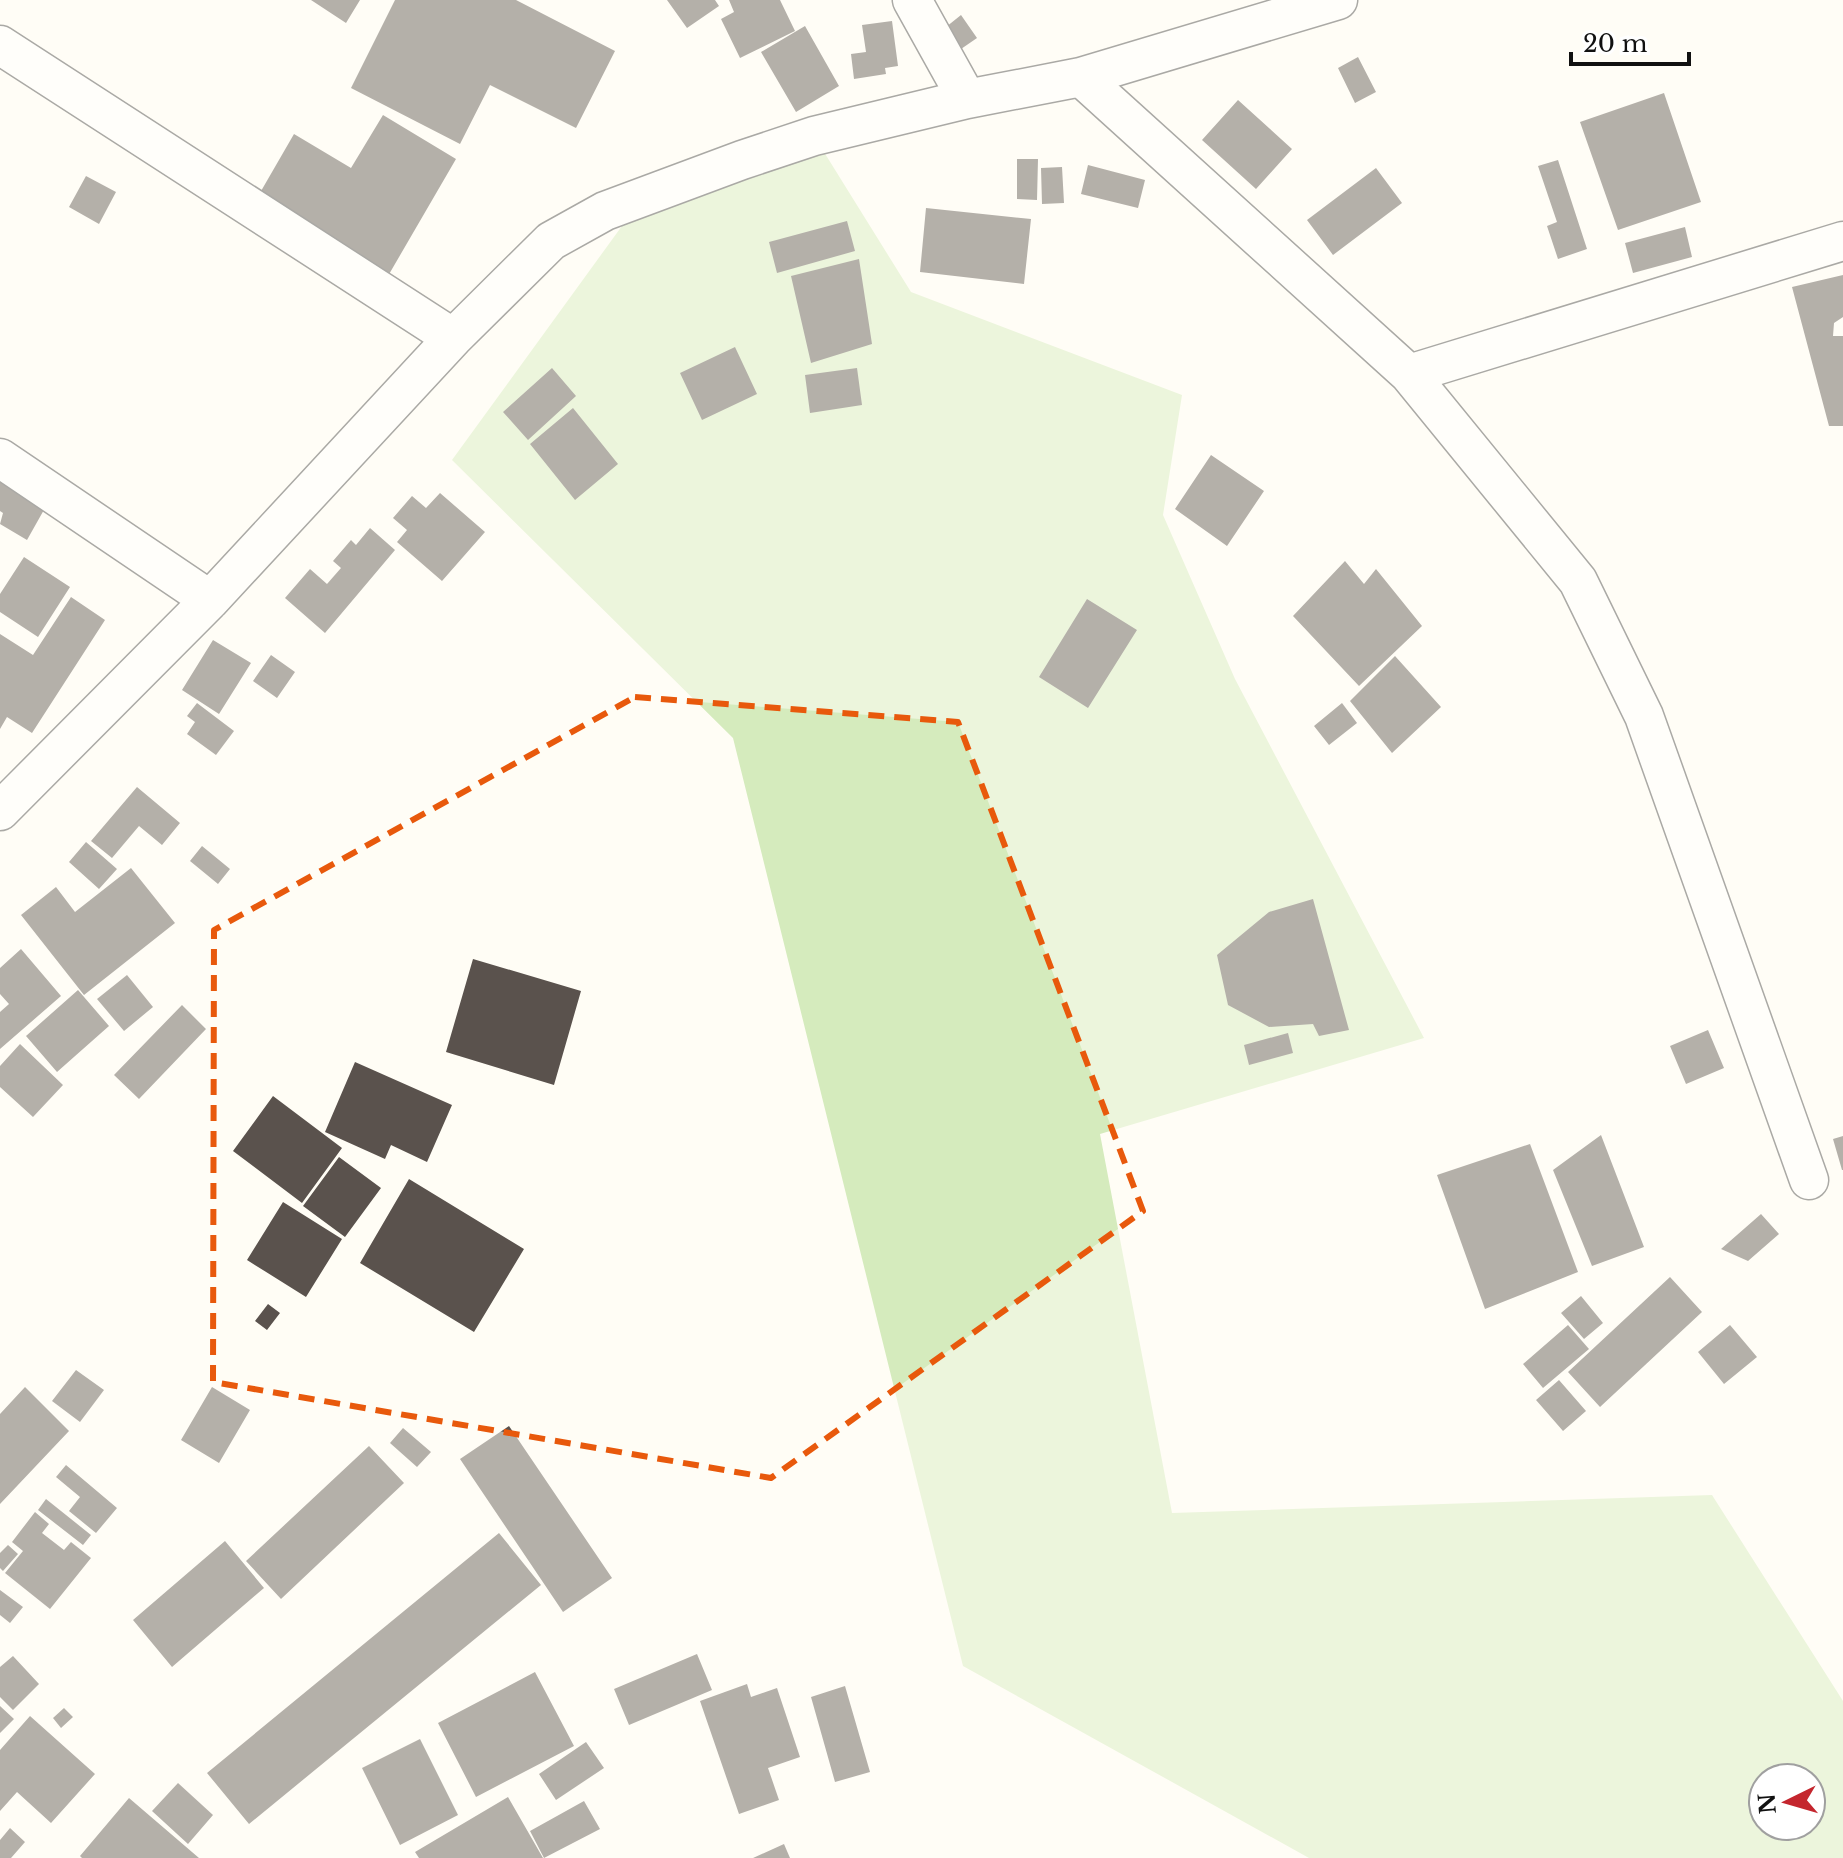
<svg xmlns="http://www.w3.org/2000/svg" width="1843" height="1858" viewBox="0 0 1843 1858" font-family="'Libre Baskerville',serif">
  <style>
    .green { fill: #d5ebbd; fill-rule: evenodd }
    .building { fill: #5a524d }
    .lines { fill: none; stroke-linecap: round; stroke-linejoin: round }
    .minor-casing { stroke: #444; stroke-width: 41 }
    .minor { stroke: #fff; stroke-width: 38 }
    .marked { fill: none; stroke: #e8590c; stroke-width: 6; stroke-dasharray: 16 10; stroke-linejoin: round }
  </style>
  <rect width="100%" height="100%" fill="#fffdf5"/>
  <path class="green" d="M814,136L911,292L1182,395L1163,515L1235,679L1424,1038L1100,1134L1172,1513L1712,1495L1843,1701V1858H1309L963,1666L733,738L452,460L659,175ZM1763,1778H1811V1826H1763Z"/>
  <path class="building" d="M311,0H360L346,23Z
    M395,0H516L615,51L576,128L490,85L460,144L351,88Z
    M667,0H715L719,6L687,28Z
    M729,0H780L795,31L740,58L721,19L734,12Z
    M961,15L977,38L961,49L946,27Z
    M892,21L898,66L885,68L886,74L854,79L851,54L866,52L862,25Z
    M805,26L839,86L796,112L761,52Z
    M1358,57L1376,92L1355,103L1338,68Z
    M1664,93L1701,202L1618,230L1580,122Z
    M1238,100L1292,149L1256,189L1202,140Z
    M383,115L456,159L388,276L257,198L294,134L351,168Z
    M1017,159H1038L1037,200L1017,199Z
    M1558,160L1587,249L1558,259L1547,226L1557,222L1538,166Z
    M1088,165L1145,180L1138,208L1081,194Z
    M1062,167L1064,203L1042,204L1041,168Z
    M1376,168L1402,203L1333,255L1307,220Z
    M86,176L116,192L99,224L69,207Z
    M926,208L1031,219L1024,284L920,272Z
    M847,221L855,251L777,273L769,242Z
    M1685,227L1692,257L1633,273L1625,243Z
    M859,259L872,344L811,363L791,276Z
    M1843,275V317L1834,323L1833,336H1843V426H1829L1792,287Z
    M735,347L757,394L702,420L680,373Z
    M552,368L576,396L528,440L503,412Z
    M857,368L862,405L810,413L805,375Z
    M573,408L618,464L575,500L530,444Z
    M1211,455L1264,491L1227,546L1175,509Z
    M0,482L45,508L27,540L0,524L3,513L0,511Z
    M440,493L485,532L442,581L397,542L407,530L393,518L412,496L426,508Z
    M370,528L395,550L325,633L285,598L310,569L327,584L341,568L333,561L351,540L356,545Z
    M24,557L70,587L38,637L0,612V594Z
    M1345,561L1364,584L1376,569L1422,626L1359,686L1293,616Z
    M71,597L105,620L32,733L7,717L0,729V634L33,655Z
    M1087,599L1137,630L1088,708L1039,677Z
    M213,640L251,663L219,714L182,690Z
    M271,655L295,672L277,698L253,681Z
    M1395,656L1441,707L1392,753L1350,701Z
    M197,703L234,731L216,755L187,734L195,722L187,716Z
    M1342,703L1357,723L1329,745L1314,726Z
    M137,787L180,823L162,845L139,826L112,858L91,841Z
    M86,842L117,869L99,889L69,862Z
    M202,846L230,869L218,884L190,861Z
    M131,868L175,923L84,995L21,915L56,887L75,912Z
    M1313,899L1349,1030L1319,1036L1313,1024L1269,1027L1228,1005L1217,955L1269,912Z
    M21,949L61,996L0,1049V1012L9,1004L0,994V968Z
    M473,959L581,991L554,1085L446,1052Z
    M127,975L153,1007L124,1031L97,999Z
    M78,990L109,1026L57,1072L26,1036Z
    M182,1005L206,1029L139,1099L114,1075Z
    M1708,1030L1724,1068L1686,1084L1670,1046Z
    M1288,1033L1293,1053L1249,1065L1244,1045Z
    M20,1044L63,1085L33,1117L0,1087V1066Z
    M355,1062L452,1105L427,1162L391,1145L385,1159L325,1132Z
    M273,1096L342,1148L302,1203L233,1151Z
    M1601,1135L1644,1247L1592,1266L1553,1170Z
    M1843,1136V1170H1842L1833,1139Z
    M1530,1144L1578,1272L1485,1309L1437,1175Z
    M339,1157L381,1188L345,1237L303,1206Z
    M409,1179L524,1249L474,1332L360,1263Z
    M283,1202L342,1239L306,1297L247,1260Z
    M1761,1214L1779,1234L1748,1261L1721,1249Z
    M1670,1277L1702,1312L1600,1407L1568,1372Z
    M1581,1296L1603,1323L1584,1339L1561,1313Z
    M268,1304L280,1313L267,1330L255,1321Z
    M1568,1325L1589,1349L1543,1388L1523,1364Z
    M1730,1325L1757,1357L1724,1384L1698,1352Z
    M76,1370L104,1390L80,1422L52,1401Z
    M1559,1380L1586,1411L1563,1431L1536,1400Z
    M25,1387L69,1431L0,1504V1414Z
    M212,1387L250,1410L219,1463L181,1440Z
    M509,1426L612,1578L563,1612L460,1459Z
    M403,1428L431,1452L417,1467L390,1443Z
    M369,1446L404,1483L281,1599L246,1561Z
    M66,1465L117,1508L96,1533L69,1511L80,1497L56,1477Z
    M46,1499L91,1535L83,1545L38,1510Z
    M35,1512L49,1524L42,1533L64,1550L71,1542L91,1558L50,1609L5,1573L23,1551L12,1542Z
    M499,1533L541,1585L249,1824L207,1773Z
    M225,1541L264,1588L172,1667L133,1620Z
    M8,1545L18,1554L3,1571L0,1568V1553Z
    M0,1590L23,1607L10,1623L0,1615Z
    M697,1654L712,1690L629,1725L614,1689Z
    M13,1656L39,1684L13,1710L0,1697V1667Z
    M535,1672L574,1746L476,1797L438,1723Z
    M747,1684L751,1697L777,1688L800,1757L768,1768L779,1800L739,1814L700,1701Z
    M845,1686L870,1772L835,1782L811,1697Z
    M0,1706L14,1719L0,1733Z
    M64,1708L73,1717L61,1728L53,1718Z
    M30,1716L95,1774L51,1823L17,1792L0,1811V1750Z
    M420,1739L458,1815L400,1845L362,1768Z
    M586,1742L604,1768L556,1800L539,1774Z
    M178,1783L213,1815L188,1844L152,1811Z
    M508,1797L543,1858H419L415,1852Z
    M129,1798L199,1858H82L80,1856Z
    M584,1801L600,1829L544,1858L530,1831Z
    M10,1828L25,1842L11,1858H0V1840Z
    M784,1844L790,1858H753Z"/>
  <g class="lines">
    <g class="minor-casing">
      <path id="minor" d="M912,0L967,99
        M0,45L453,338
        M1081,77L1409,374L1578,581L1644,716L1809,1180
        M1409,374L1843,241
        M0,458L210,600
        M0,811L210,600L453,338L551,241L605,211L742,160L814,136L967,99L1081,77L1338,0"/>
    </g>
    <use href="#minor" class="minor"/>
  </g>
  <path d="M0 0H1843V1858H0ZM635,697L958,722L1143,1211L771,1478L213,1382L214,930Z" fill="#fffdf5" fill-opacity=".55" fill-rule="evenodd"/>
  <path class="marked" d="M635,697L958,722L1143,1211L771,1478L213,1382L214,930Z"/>
  <g transform="translate(1787 1802) rotate(265)"><circle r="38" fill="#ffffff" stroke="#a0a0a0" stroke-width="2"/>
  <path d="M0-6L14 30L0 20L-14 30Z" fill="#c4262e"/>
  <text y="-12" font-size="22" font-weight="bold" text-anchor="middle" fill="#111111">N</text>
  </g>
  <path d="M1571 52v12h118v-12" fill="none" stroke="#111111" stroke-width="4"/>
  <text x="1583" y="52" font-size="24" fill="#111111" stroke="#ffffff" stroke-width="6" paint-order="stroke">20 m</text>
</svg>
